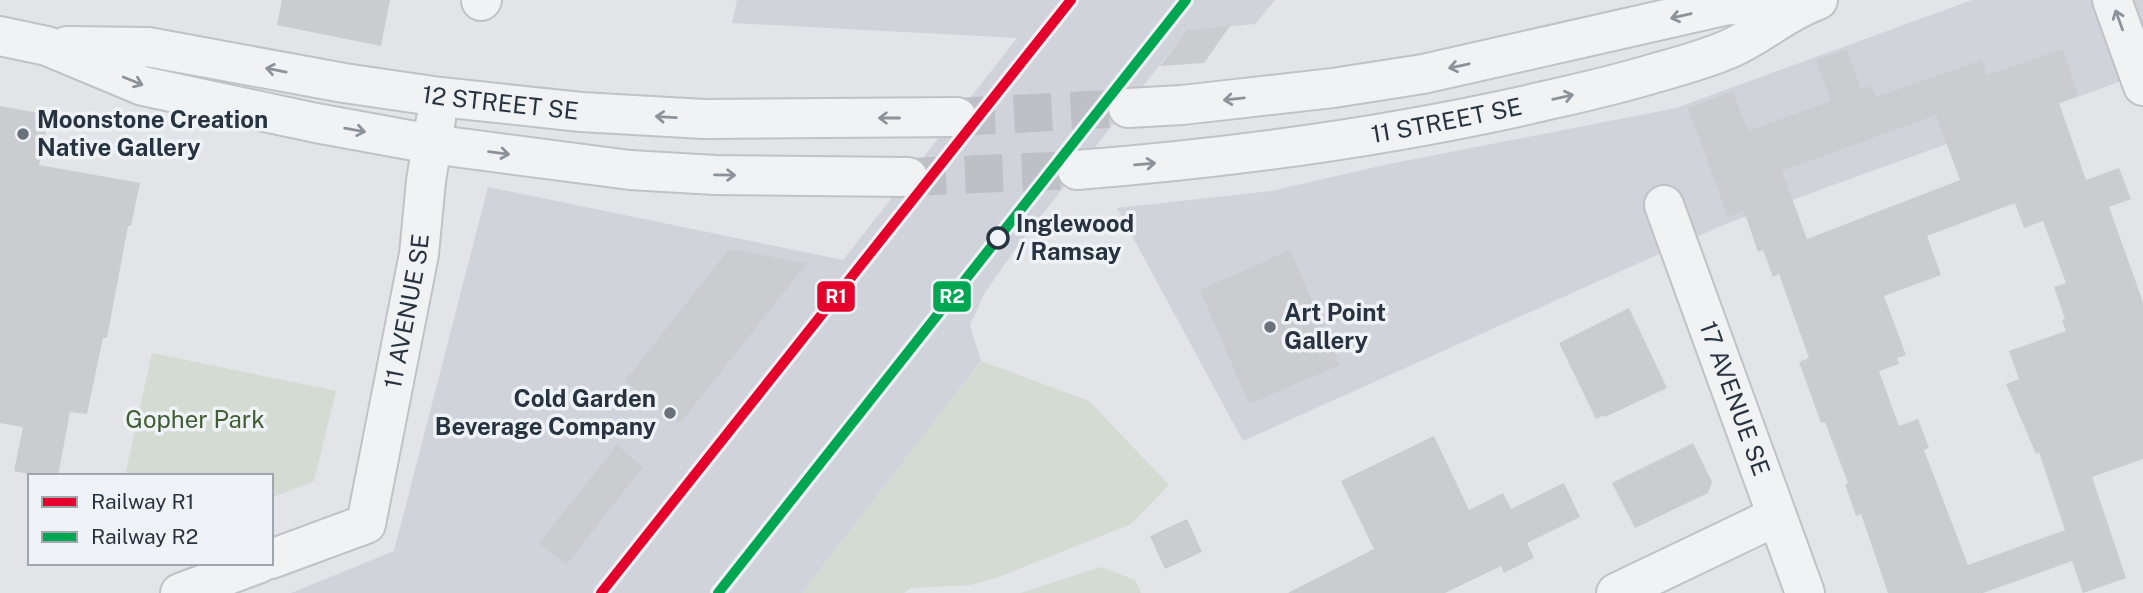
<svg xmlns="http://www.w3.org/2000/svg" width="2143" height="593" viewBox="0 0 2143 593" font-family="'Public Sans',sans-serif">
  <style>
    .built { fill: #d0d4da }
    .green { fill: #d3dbd2 }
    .building { fill: #cacccf; fill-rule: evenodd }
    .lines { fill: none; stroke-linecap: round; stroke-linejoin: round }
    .minor-tunnel { stroke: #bdc1c6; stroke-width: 38; stroke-dasharray: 38 19; stroke-linecap: butt }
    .minor-casing { stroke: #c0c2c5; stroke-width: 42 }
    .minor { stroke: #f1f2f4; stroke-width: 38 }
    .rail-1-casing { stroke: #eff3f7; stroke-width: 16 }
    .rail-2-casing { stroke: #eff3f7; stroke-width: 16 }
    .rail-1 { stroke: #e4002b; stroke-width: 10 }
    .rail-2 { stroke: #00a651; stroke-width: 10 }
    .oneway { stroke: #8c929a }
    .poi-dot { fill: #69717b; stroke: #eff3f7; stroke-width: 2.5 }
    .stop-dot { fill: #eff3f7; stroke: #283341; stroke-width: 3.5 }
    .labels { text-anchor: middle; stroke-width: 7; stroke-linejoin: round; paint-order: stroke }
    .street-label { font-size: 24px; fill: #283341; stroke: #eff3f7 }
    .poi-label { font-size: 24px; font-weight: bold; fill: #283341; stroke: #eff3f7; text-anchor: start }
    .stop-label { font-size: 24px; font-weight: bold; fill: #283341; stroke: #eff3f7; text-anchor: start }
    .park-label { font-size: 24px; fill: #405d35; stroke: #eff3f7 }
    .line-badge { stroke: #eff3f7; stroke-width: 2.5 }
    .badge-label { font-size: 19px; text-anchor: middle; font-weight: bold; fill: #fff }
  </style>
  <rect width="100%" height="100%" fill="#e2e4e7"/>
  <path class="built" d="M737,0H1275L1255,24L1187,30L1016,248L984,294L970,325L981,361L802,593H291L394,551L488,187L843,260L1017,38L732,23Z
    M1972,0H2143V58L2138,75L1728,223L1243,441L1117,208L1271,191L1384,165L1676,108Z"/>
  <path class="green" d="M152,353L336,391L314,481L271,498V476H125Z
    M981,361L1089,401L1169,485L1131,524L996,578L970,585L910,588L904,593H802Z
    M1101,567L1135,580L1141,593H1021Z"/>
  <path class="building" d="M282,0H390L381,46L277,25Z
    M1230,26L1204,63L1160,66L1187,30Z
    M1847,49L1861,89L1871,86L1876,97L1982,60L1987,75L2063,49L2078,96L2059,103L2086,180L2119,168L2131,199L2109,207L2143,302V459L2092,477L2126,578L2083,593L2072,561L1983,593H1888L1861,514L1856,516L1845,484L1848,483L1825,422L1821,423L1799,362L1809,358L1779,274L1773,277L1763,250L1758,252L1744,211L1728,217L1688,108L1733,91L1748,131L1831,101L1816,60ZM1936,115L1960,180L1807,239L1782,171ZM2015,203L2024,228L2043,221L2066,283L2054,287L2065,319L2062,320L2066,331L2009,351L2019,379L2006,384L2036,454L2039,452L2065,530L1968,565L1924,450L1929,448L1918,419L1899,426L1879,371L1899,364L1897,358L1906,355L1884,296L1941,275L1927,236Z
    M0,106L49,115L39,165L140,183L131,226H128L107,338H103L87,414L70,412L58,476H39L14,471L23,427L0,423Z
    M729,249L807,263L681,422L679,421L678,422L625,381Z
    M1290,250L1340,365L1249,404L1200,290Z
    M1629,308L1667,388L1605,417V415L1596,419L1559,343Z
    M1434,436L1469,510L1503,493L1511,509L1564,483L1580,517L1527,543L1534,558L1504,573L1501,566L1445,593H1288L1374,549L1341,481Z
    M1693,443L1712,482L1708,493L1635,528L1612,483Z
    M617,445L643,467L566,565L539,543Z
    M1187,519L1202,552L1165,569L1150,536Z"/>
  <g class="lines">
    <path class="minor-tunnel" d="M957,117L1128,108
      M908,177L1077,170"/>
    <g class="minor-casing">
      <g id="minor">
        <path d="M2112,0L2143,86"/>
        <path d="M481,1L482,0"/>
        <path d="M0,36L47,46L143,86L316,123L431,144L630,170L715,175L908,177"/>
        <path id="s1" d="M67,46L148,47L344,83L440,97L581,112L704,119L957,117"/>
        <path d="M1128,108L1182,105L1333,88L1423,74L1728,5L1797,8"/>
        <path id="s2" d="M1077,170C1229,158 1379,138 1527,105C1570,95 1613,86 1655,73C1680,66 1707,59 1731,48C1762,34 1785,12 1818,0"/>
        <path id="s3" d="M1664,205L1805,593"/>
        <path id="s4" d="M271,559L366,524L419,254L426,181L436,119"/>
        <path d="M180,593L260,563"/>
        <path d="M1616,593L1777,516"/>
      </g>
    </g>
    <use href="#minor" class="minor"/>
    <g class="rail-1-casing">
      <path id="rail-1" d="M601,593L1071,0"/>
    </g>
    <g class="rail-2-casing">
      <path id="rail-2" d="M718,593L1186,0"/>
    </g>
    <use href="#rail-1" class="rail-1"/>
    <use href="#rail-2" class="rail-2"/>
  </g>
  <defs><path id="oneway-shaft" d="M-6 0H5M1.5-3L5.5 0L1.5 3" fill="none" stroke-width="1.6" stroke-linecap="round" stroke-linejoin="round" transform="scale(1.75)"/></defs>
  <g class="oneway">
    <use href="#oneway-shaft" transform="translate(1681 16) rotate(167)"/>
    <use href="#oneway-shaft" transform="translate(2119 20) rotate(-110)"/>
    <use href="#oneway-shaft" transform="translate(1459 66) rotate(168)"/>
    <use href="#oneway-shaft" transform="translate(276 70) rotate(-169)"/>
    <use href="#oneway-shaft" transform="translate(133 81) rotate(22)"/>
    <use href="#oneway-shaft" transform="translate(1563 97) rotate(-13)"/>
    <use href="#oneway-shaft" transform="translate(1234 99) rotate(174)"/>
    <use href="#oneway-shaft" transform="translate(666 117) rotate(-177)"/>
    <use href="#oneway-shaft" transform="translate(889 118) rotate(180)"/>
    <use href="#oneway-shaft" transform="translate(355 130) rotate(10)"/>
    <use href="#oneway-shaft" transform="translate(499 153) rotate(7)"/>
    <use href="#oneway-shaft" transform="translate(1145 164) rotate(-5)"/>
    <use href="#oneway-shaft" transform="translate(725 175) rotate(1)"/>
  </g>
  <g class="poi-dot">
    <circle cx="23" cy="134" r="7"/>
    <circle cx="1270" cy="327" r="7"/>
    <circle cx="670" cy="413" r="7"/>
  </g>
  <circle class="stop-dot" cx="998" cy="238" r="10"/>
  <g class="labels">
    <g class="street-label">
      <text dy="8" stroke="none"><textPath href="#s1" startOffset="438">12 STREET SE</textPath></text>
      <text dy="8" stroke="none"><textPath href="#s2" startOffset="373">11 STREET SE</textPath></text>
      <text dy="8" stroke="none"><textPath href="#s4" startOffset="318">11 AVENUE SE</textPath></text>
      <text dy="8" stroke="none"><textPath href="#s3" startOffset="206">17 AVENUE SE</textPath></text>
    </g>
    <g class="poi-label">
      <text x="37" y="128">Moonstone Creation<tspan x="37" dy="28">Native Gallery</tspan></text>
      <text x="1284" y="321">Art Point<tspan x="1284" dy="28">Gallery</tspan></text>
      <text x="656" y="407" text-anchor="end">Cold Garden<tspan x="656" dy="28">Beverage Company</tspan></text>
    </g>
    <g class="stop-label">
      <text x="1016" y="232">Inglewood<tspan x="1016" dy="28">/ Ramsay</tspan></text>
    </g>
    <g class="park-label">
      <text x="195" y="428">Gopher Park</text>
    </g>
  </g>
  <g class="line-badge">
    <rect x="816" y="280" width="40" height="33" rx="7" fill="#e4002b"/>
    <rect x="932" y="280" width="40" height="33" rx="7" fill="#00a651"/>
  </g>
  <g class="badge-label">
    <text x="836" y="303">R1</text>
    <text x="952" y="303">R2</text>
  </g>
  <rect x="28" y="474" width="245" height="91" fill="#eff3f7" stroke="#9fa6ae" stroke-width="2"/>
  <rect x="42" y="497" width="35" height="10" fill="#e4002b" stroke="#9fa6ae" stroke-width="2"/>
  <text x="91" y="509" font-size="21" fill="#283341">Railway R1</text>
  <rect x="42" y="532" width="35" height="10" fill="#00a651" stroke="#9fa6ae" stroke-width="2"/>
  <text x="91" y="544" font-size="21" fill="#283341">Railway R2</text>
</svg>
